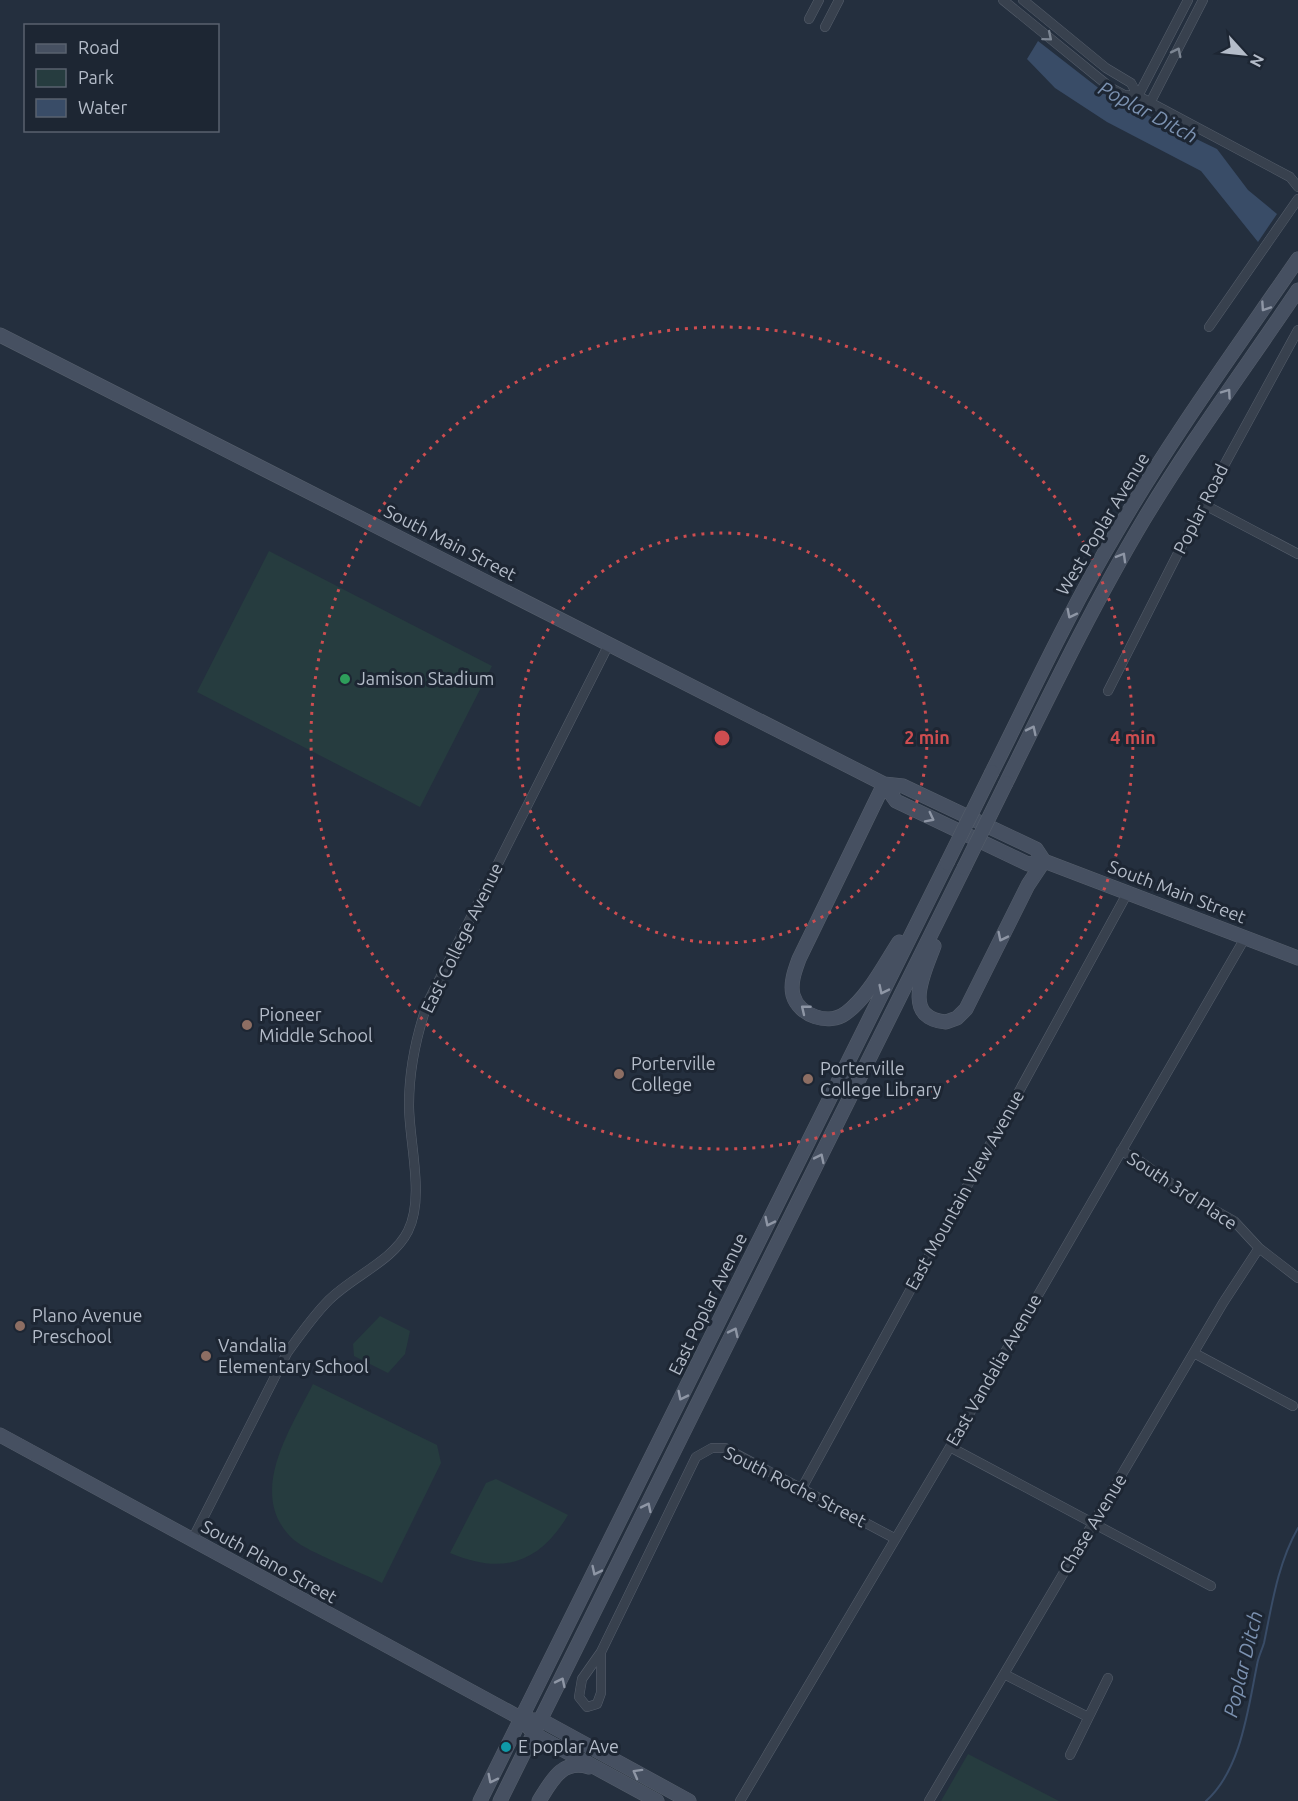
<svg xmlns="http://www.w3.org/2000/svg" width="1298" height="1801" viewBox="0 0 1298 1801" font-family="Ubuntu,sans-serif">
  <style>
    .green { fill: #263c3f }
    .water { fill: #394c67 }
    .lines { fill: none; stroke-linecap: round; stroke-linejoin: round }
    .stream { stroke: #394c67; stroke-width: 2 }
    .minor-casing { stroke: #565f6c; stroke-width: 10 }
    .secondary-casing { stroke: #565f6c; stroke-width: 15 }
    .minor { stroke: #38414e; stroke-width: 9 }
    .secondary { stroke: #465061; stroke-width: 14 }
    .secondary-bridge-casing { stroke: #565f6c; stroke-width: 15; stroke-linecap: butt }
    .secondary-bridge { stroke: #465061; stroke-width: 14 }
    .oneway { stroke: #7c8592 }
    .oneway2 { stroke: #8e96a5 }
    .ring { fill: none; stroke: #ce4d50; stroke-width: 3; stroke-dasharray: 3 6 }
    .leisure-dot { fill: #2e9e5b; stroke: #1d2633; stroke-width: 2 }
    .education-dot { fill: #8d6e63; stroke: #1d2633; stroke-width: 2 }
    .culture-dot { fill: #0f9aa8; stroke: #1d2633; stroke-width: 2 }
    .labels { text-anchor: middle; stroke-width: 6; stroke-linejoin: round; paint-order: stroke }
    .street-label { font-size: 18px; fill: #b4bcc9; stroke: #1d2633 }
    .poi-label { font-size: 18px; fill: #b4bcc9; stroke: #1d2633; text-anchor: start }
    .water-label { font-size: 20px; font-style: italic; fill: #7c92b1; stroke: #1d2633 }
    .centre { fill: #ce4d50; stroke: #1d2633; stroke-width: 3 }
    .ring-label { font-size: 18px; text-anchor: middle; font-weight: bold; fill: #ce4d50; stroke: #1d2633; stroke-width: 6; stroke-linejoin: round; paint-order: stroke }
  </style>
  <rect width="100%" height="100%" fill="#242f3e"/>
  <path class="green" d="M269,551L492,666L420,807L197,692Z
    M380,1316L410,1331L405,1354L388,1373L354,1356L353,1344Z
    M313,1384L437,1445L441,1463L382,1583C363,1573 308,1552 294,1540C245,1496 290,1430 313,1384Z
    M496,1479L568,1515C539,1564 502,1575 450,1553L486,1483Z
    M968,1754L1059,1801H941Z"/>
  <path class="water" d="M1038,41L1110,97L1217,149L1248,190L1277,214L1258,242L1201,171L1107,122L1055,88L1027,59Z"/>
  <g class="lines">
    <path class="stream" d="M1206,1801C1241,1770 1248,1709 1257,1665C1258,1657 1262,1650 1264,1643C1272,1604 1278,1563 1298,1528"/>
    <g class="minor-casing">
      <path id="minor" d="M1003,0L1111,88L1124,95L1138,96L1290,177L1298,187
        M1023,0L1106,68L1131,83L1138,96
        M809,19L819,0
        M825,27L839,0
        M1138,96L1188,0
        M1150,103L1203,0
        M1209,327L1298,199
        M1203,504L1298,554
        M1108,691L1203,504L1298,330
        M1121,1151L1137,1159L1184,1193L1234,1221L1259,1248L1298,1278
        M1194,1353L1293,1406
        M950,1447L1211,1586
        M802,1488L1128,892
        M192,1540L287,1353C300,1335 313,1316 329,1300C353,1276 393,1261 408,1231C425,1198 409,1142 409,1105C409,1068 416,1036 428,1002L609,644
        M601,1652V1693L597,1704L587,1707L579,1697L582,1679L601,1652L696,1457L712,1448H725L894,1538
        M1004,1674L1088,1717
        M1070,1755L1108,1678
        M740,1801L950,1447L1245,938
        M929,1801L1223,1303L1259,1248"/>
    </g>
    <g class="secondary-casing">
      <path id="secondary" d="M0,335L884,784L903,786L1036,849L1044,861
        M992,772C1032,692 1070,610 1116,533C1171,438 1236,349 1298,259
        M1006,783C1050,694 1093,605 1143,521C1191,441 1246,367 1298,290
        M884,784L896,801L1028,864L1044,861L1298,958
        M884,784L799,959C795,970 790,983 793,995C799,1016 829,1026 846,1013C868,997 884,965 899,942
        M934,946C925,971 900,1018 946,1022L957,1018L966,1009L1028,885L1044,861
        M0,1435L522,1719L534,1734L657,1801
        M533,1720H541L689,1801
        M480,1801L947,863
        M500,1801L964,868
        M539,1801C552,1780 562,1759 589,1767"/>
    </g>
    <use href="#minor" class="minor"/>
    <use href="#secondary" class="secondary"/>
    <g class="secondary-bridge-casing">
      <path id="secondary-bridge" d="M947,863L992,772
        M964,868L1006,783"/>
    </g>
    <use href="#secondary-bridge" class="secondary-bridge"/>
  </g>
  <defs><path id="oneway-chevron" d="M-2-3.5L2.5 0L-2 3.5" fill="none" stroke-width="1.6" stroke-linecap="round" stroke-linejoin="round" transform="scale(1.5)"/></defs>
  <g class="oneway">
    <use href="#oneway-chevron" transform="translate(1048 37) rotate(40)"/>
    <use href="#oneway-chevron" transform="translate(1177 52) rotate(-63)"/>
  </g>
  <g class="oneway2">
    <use href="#oneway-chevron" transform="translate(1265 307) rotate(124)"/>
    <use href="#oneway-chevron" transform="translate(1227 393) rotate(-55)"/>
    <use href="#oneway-chevron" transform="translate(1122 557) rotate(-60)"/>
    <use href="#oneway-chevron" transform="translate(1071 614) rotate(117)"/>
    <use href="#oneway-chevron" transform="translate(1032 730) rotate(-64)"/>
    <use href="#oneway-chevron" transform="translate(930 818) rotate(27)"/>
    <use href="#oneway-chevron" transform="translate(1002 937) rotate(116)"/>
    <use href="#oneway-chevron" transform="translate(883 990) rotate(116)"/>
    <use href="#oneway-chevron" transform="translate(805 1009) rotate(-141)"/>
    <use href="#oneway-chevron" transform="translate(820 1158) rotate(-64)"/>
    <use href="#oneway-chevron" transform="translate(769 1222) rotate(116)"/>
    <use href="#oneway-chevron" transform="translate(734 1332) rotate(-64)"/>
    <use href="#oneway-chevron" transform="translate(682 1396) rotate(116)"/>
    <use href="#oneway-chevron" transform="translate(647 1507) rotate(-64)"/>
    <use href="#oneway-chevron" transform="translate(596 1571) rotate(116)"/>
    <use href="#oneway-chevron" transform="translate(561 1682) rotate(-64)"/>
    <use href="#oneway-chevron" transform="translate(637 1773) rotate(-151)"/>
    <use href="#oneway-chevron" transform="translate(492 1779) rotate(117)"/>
  </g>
  <g class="ring">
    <circle cx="722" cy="738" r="205"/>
    <circle cx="722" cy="738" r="411"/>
  </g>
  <circle class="leisure-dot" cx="345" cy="679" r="6"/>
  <g class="education-dot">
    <circle cx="247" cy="1025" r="6"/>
    <circle cx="619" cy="1074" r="6"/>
    <circle cx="808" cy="1079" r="6"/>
    <circle cx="20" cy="1326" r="6"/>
    <circle cx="206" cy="1356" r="6"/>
  </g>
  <circle class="culture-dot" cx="506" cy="1747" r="6"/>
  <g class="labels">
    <g class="street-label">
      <text transform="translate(1201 509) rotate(-63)" y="6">Poplar Road</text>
      <text transform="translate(1103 524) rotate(-59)" y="6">West Poplar Avenue</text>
      <text transform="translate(450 543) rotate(27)" y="6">South Main Street</text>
      <text transform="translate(1177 892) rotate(21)" y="6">South Main Street</text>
      <text transform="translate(462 938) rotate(-64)" y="6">East College Avenue</text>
      <text transform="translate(965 1190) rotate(-61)" y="6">East Mountain View Avenue</text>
      <text transform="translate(1182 1191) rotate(33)" y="6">South 3rd Place</text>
      <text transform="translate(708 1304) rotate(-64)" y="6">East Poplar Avenue</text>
      <text transform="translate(994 1370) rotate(-60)" y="6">East Vandalia Avenue</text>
      <text transform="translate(795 1487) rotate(27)" y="6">South Roche Street</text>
      <text transform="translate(1093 1524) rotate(-59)" y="6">Chase Avenue</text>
      <text transform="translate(269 1562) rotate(29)" y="6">South Plano Street</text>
    </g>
    <g class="poi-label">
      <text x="357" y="685">Jamison Stadium</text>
      <text x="259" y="1021">Pioneer<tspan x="259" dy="21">Middle School</tspan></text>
      <text x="631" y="1070">Porterville<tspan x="631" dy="21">College</tspan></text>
      <text x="820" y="1075">Porterville<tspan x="820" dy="21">College Library</tspan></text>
      <text x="32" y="1322">Plano Avenue<tspan x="32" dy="21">Preschool</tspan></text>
      <text x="218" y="1352">Vandalia<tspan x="218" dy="21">Elementary School</tspan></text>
      <text x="518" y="1753">E poplar Ave</text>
    </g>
    <g class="water-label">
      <text transform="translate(1148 112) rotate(28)" y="7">Poplar Ditch</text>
      <text transform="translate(1243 1664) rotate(-76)" y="7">Poplar Ditch</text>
    </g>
  </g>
  <circle cx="722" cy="738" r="9" class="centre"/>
  <g class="ring-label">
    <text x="927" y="744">2 min</text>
    <text x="1133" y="744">4 min</text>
  </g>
  <rect x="24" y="24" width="195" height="108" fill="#1d2633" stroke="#59626f" stroke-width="1.5"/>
  <rect x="36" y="44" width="30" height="9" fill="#465061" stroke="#59626f" stroke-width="1.5"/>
  <text x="78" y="54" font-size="18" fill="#b4bcc9">Road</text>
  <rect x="36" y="69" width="30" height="18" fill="#263c3f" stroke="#59626f" stroke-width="1.5"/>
  <text x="78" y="84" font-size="18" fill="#b4bcc9">Park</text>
  <rect x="36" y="99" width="30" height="18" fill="#394c67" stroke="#59626f" stroke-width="1.5"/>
  <text x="78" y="114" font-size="18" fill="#b4bcc9">Water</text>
  <g transform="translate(1244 54) rotate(117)" stroke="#1d2633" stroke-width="4.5" paint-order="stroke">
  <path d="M0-4.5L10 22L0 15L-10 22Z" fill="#b4bcc9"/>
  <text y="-9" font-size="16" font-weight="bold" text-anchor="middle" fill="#b4bcc9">N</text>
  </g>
</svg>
